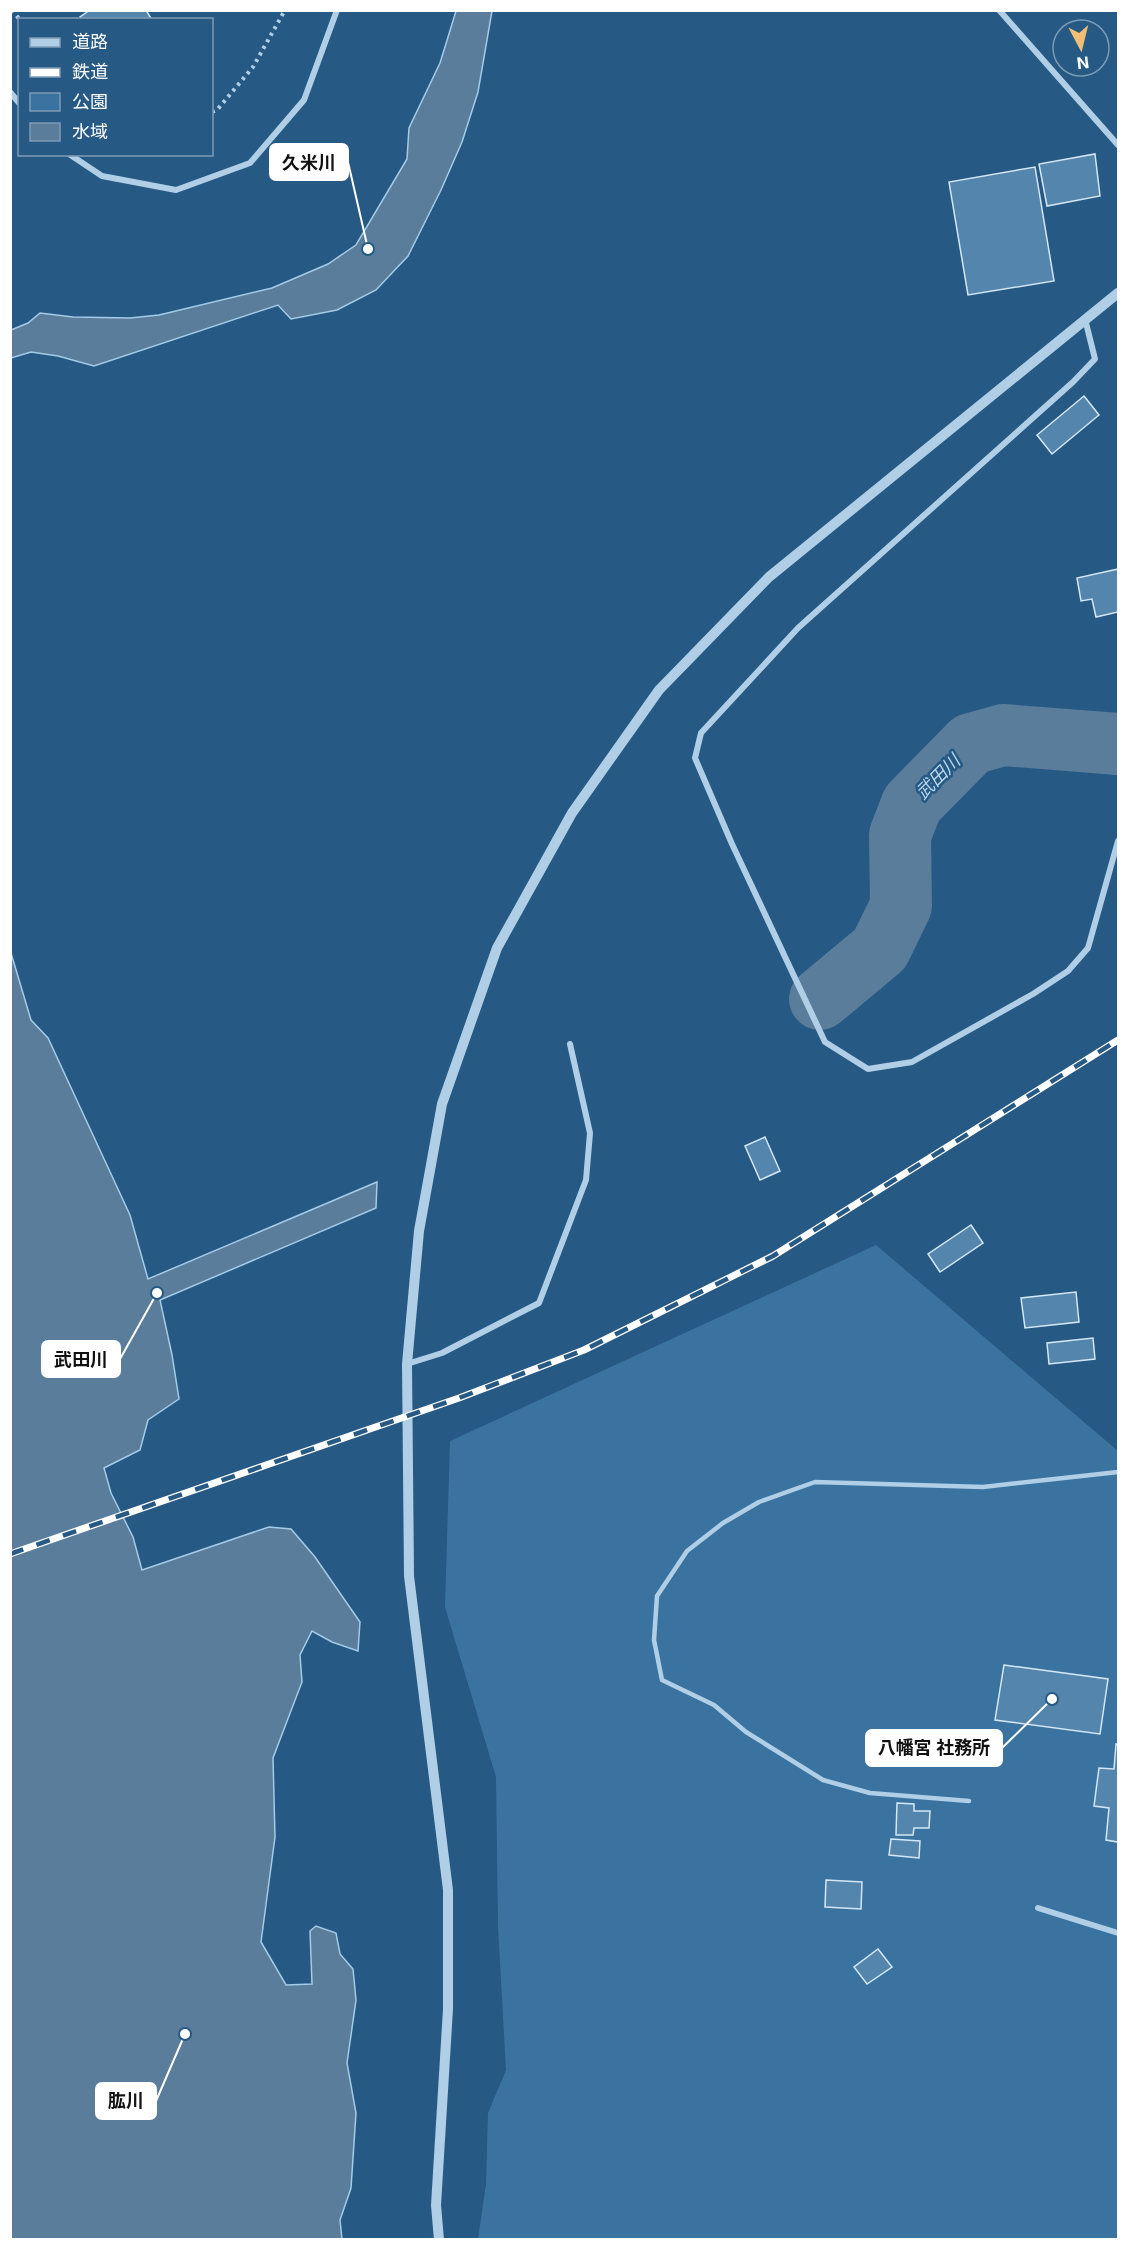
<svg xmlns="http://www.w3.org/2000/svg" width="1129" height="2250" viewBox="0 0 1129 2250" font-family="Inter,'Noto Sans JP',sans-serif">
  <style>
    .green { fill: #3b73a0 }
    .water { fill: #597d9a; stroke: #a4cbe8; stroke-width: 1.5 }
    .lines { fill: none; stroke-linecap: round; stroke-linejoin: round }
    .river { stroke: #597d9a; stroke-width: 62 }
    .building { fill: #5385ad; stroke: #d3e7f6; stroke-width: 1.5 }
    .path { stroke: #b0cfe7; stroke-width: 4; stroke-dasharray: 3 4.5; stroke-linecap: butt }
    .service { stroke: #b0cfe7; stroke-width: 4.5 }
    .minor { stroke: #b0cfe7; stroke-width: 6 }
    .tertiary { stroke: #b0cfe7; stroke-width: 10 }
    .rail-casing { stroke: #fff; stroke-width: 7 }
    .rail { stroke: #265983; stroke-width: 4.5; stroke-dasharray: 14; stroke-linecap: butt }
    .labels { text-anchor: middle; stroke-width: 5; stroke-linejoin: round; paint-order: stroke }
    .water-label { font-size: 18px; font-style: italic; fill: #bbd8ef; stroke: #265983 }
    .leader { fill: none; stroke: #fff; stroke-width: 2 }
    .callout-dot { fill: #fff; stroke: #265983; stroke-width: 2 }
    .callout { fill: #fff; stroke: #fff; stroke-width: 2 }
    .callout-label { font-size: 18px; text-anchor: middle; font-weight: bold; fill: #111 }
  </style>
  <rect width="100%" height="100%" fill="#265983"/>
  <path class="green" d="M876,1245L1118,1451V2239H478L486,2184L488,2113L506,2070L498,1927L496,1777L445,1607L450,1441Z"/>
  <path class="water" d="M456,11H492L478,92L462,142L441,190L408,256L376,290L337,310L291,319L278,305L94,366L58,356L31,352L11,358V330L28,323L40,313L73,317L130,318L159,315L272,288L328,264L356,245L407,159L409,128L440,63Z
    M11,953L31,1020L48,1038L130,1215L148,1279L377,1182L376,1208L160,1300L172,1355L179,1399L148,1420L140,1450L104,1468L111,1493L133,1537L142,1570L269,1527L291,1529L315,1557L360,1622L358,1651L332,1642L312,1631L300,1655L302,1682L273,1758L275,1837L261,1942L286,1985L312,1984L310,1931L316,1926L336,1933L340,1954L353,1969L356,2000L347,2063L356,2113L351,2188L340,2220L342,2239H11Z"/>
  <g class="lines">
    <path class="river" d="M820,999L880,949L901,906L900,835L912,804L971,744L1003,735L1118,744"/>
  </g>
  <path class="building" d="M90,10H146L152,20H82L80,17Z
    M1095,154L1100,196L1047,206L1039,164Z
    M1035,167L1054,281L968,295L949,182Z
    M1084,396L1099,415L1052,454L1037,435Z
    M1118,569V612L1096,617L1092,599L1081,601L1077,578Z
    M765,1137L780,1171L760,1180L745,1146Z
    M971,1225L983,1243L940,1272L928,1254Z
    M1076,1292L1079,1322L1025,1328L1021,1298Z
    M1093,1338L1095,1359L1049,1364L1047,1343Z
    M1004,1665L1108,1679L1100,1734L995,1720Z
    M1116,1744L1118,1745V1842L1106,1840L1109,1808L1094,1806L1099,1768L1114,1769Z
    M897,1803L914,1804V1811H930L929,1828H914L913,1835H896Z
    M891,1839L920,1841L919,1858L889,1855Z
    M826,1880L862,1882L861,1909L825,1907Z
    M878,1949L892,1967L867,1984L854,1967Z"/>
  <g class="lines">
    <path class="path" d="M12,10L20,20
      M212,112L217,110L253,67L285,10"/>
    <path class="service" d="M969,1801L870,1793L823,1780L746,1732L714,1705L662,1680L654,1640L657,1596L687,1551L723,1523L759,1502L815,1482L983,1487L1118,1472"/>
    <path class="minor" d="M999,10L1118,145
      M10,92L20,104
      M69,154L102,176L176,190L250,163L304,100L337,10
      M1085,319L1095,359L1073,382L798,628L701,733L695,758L732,844L825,1042L868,1069L912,1062L1033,994L1068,971L1088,948L1118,841
      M407,1364L442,1353L539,1303L586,1180L590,1133L570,1044
      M1038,1908L1118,1933"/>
    <path class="tertiary" d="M439,2240L436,2205L448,2009V1890L409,1576L407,1364L419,1231L442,1104L497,948L572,813L659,690L769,577L1118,293"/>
    <g class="rail-casing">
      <path id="rail" d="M10,1554L459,1398L584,1350L773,1256L1118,1040"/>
    </g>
    <use href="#rail" class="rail"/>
  </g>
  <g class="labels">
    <g class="water-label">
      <text transform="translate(938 777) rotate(-45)" y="6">武田川</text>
    </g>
  </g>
  <path class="leader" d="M368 249L348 162M157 1293L120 1359M1052 1699L1002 1748M185 2034L156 2101"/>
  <g class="callout-dot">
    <circle cx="368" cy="249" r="6"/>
    <circle cx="157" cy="1293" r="6"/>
    <circle cx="1052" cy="1699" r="6"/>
    <circle cx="185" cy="2034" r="6"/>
  </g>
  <g class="callout">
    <rect x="270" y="144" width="78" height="36" rx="6"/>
    <rect x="42" y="1341" width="78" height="36" rx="6"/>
    <rect x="866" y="1730" width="136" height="36" rx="6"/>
    <rect x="96" y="2083" width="60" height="36" rx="6"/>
  </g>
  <g class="callout-label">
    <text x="309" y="169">久米川</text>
    <text x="81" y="1366">武田川</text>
    <text x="934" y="1754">八幡宮 社務所</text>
    <text x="126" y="2107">肱川</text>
  </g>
  <rect width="1129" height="2250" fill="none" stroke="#ffffff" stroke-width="24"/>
  <rect x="18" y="18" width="195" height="138" fill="#265983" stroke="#7d9bb5" stroke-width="1.5"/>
  <rect x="30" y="38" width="30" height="9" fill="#b0cfe7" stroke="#7d9bb5" stroke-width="1.5"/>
  <text x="72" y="48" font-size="18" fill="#ffffff">道路</text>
  <rect x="30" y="68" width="30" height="9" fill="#ffffff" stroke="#7d9bb5" stroke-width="1.5"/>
  <text x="72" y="78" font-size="18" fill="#ffffff">鉄道</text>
  <rect x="30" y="93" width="30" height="18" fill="#3b73a0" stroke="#7d9bb5" stroke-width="1.5"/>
  <text x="72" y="108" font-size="18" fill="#ffffff">公園</text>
  <rect x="30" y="123" width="30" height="18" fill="#597d9a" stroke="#7d9bb5" stroke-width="1.5"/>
  <text x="72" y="138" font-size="18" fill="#ffffff">水域</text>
  <g transform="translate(1081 48) rotate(173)"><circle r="28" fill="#265983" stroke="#7d9bb5" stroke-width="1.5"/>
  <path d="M0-4.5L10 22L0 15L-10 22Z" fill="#f0bf75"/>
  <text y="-9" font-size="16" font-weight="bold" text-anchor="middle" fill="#ffffff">N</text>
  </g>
</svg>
